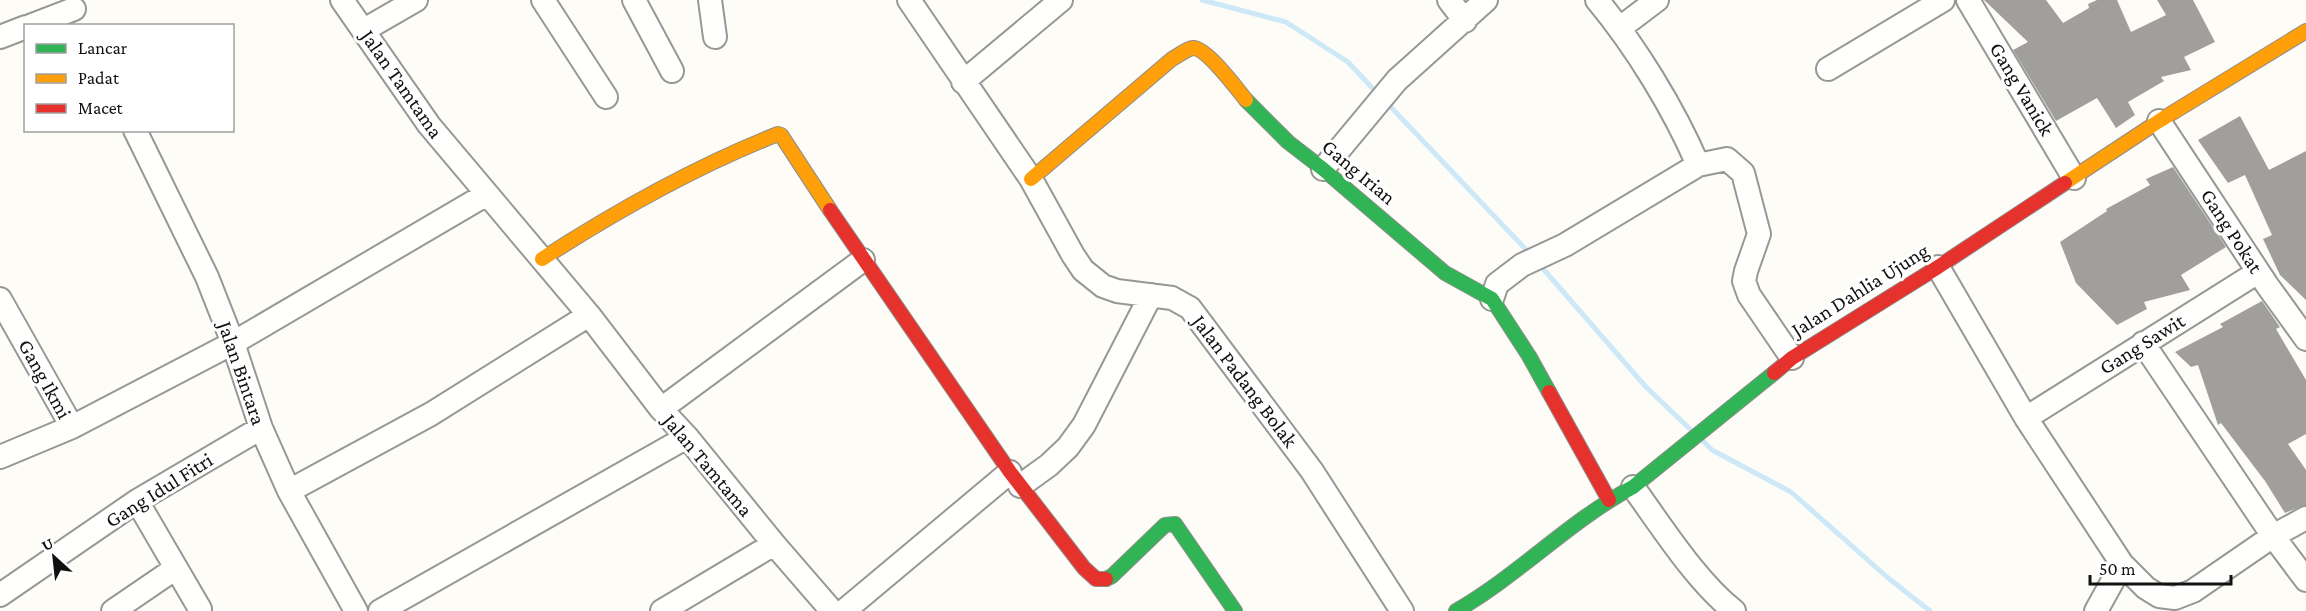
<svg xmlns="http://www.w3.org/2000/svg" width="2306" height="611" viewBox="0 0 2306 611" font-family="'Crimson Pro',serif">
  <style>
    .lines { fill: none; stroke-linecap: round; stroke-linejoin: round }
    .stream { stroke: #cde8f7; stroke-width: 5 }
    .building { fill: #a19f9c }
    .street-casing { stroke: #979795; stroke-width: 26 }
    .fast-casing { stroke: #8e8d8b; stroke-width: 16 }
    .slow-casing { stroke: #8e8d8b; stroke-width: 16 }
    .jam-casing { stroke: #8e8d8b; stroke-width: 16 }
    .street { stroke: #fffffe; stroke-width: 22 }
    .fast { stroke: #30b455; stroke-width: 14 }
    .slow { stroke: #ff9f0a; stroke-width: 14 }
    .jam { stroke: #e5322d; stroke-width: 14 }
    .labels { text-anchor: middle; stroke-width: 6; stroke-linejoin: round; paint-order: stroke }
    .street-label { font-size: 21px; fill: #111; stroke: #fff }
  </style>
  <rect width="100%" height="100%" fill="#fdfcf7"/>
  <g class="lines">
    <path class="stream" d="M1202,0L1286,22L1348,62L1378,94
      M1387,103L1531,255
      M1539,264L1646,387L1691,430
      M1704,442L1712,450L1791,492L1887,577L1930,611"/>
  </g>
  <path class="building" d="M1984,0H2046L2063,23L2089,8L2088,4L2097,0H2117L2131,32L2166,15L2157,0H2193L2215,42L2184,57L2191,70L2161,77L2164,81L2128,102L2135,115L2116,128L2097,98L2056,121L2013,50L2028,42Z
    M2240,116L2269,170L2306,151V300L2280,275L2263,239L2272,235L2245,175L2228,183L2198,140Z
    M2173,167L2226,247L2181,275L2190,290L2144,302L2147,309L2117,325L2076,283L2060,242L2107,211L2106,209L2150,185L2146,179Z
    M2262,301L2280,327L2276,329L2306,380V434L2288,444L2306,470V505L2285,513L2265,481L2221,423L2218,425L2198,365L2191,367L2175,352L2223,327L2220,324Z"/>
  <g class="lines">
    <g class="street-casing">
      <path id="street" d="M342,0L429,125L589,315L661,409L687,437L774,544L832,611
        M543,0L606,97
        M634,0L672,71
        M710,0L715,37
        M909,0L1031,179L1073,255L1083,270L1103,286L1117,291L1172,298L1190,308L1312,471L1402,611
        M1449,0L1465,21
        M1597,0C1636,47 1674,109 1698,165
        M1968,0L2074,178
        M30,26L74,9
        M1620,28L1657,0
        M364,30L416,0
        M0,37L26,27
        M1828,69L1943,0
        M963,82L1061,0
        M2159,121L2267,285L2306,339
        M135,130L207,277L233,343L261,428L289,491L356,611
        M1323,169L1397,80L1486,0
        M1938,267L2026,418L2122,564L2146,588L2159,596L2175,598L2193,591L2273,536L2306,518
        M0,299L72,427
        M1492,299L1497,284L1522,265L1565,245L1698,165L1727,159L1743,173L1759,234L1746,271L1744,281L1749,295L1792,358
        M2143,343L2273,536L2306,580
        M661,409L863,260
        M2026,418L2258,272
        M0,457L72,427L233,343L487,194
        M1020,486L1049,465L1068,447L1084,425L1151,295
        M1633,487C1662,527 1696,581 1734,611
        M289,491L431,414L589,315
        M137,501L200,609
        M0,595L137,501L261,428
        M113,611L176,568
        M380,611L687,437
        M662,611L774,544
        M844,611L1010,472
        M2096,611L2122,564"/>
    </g>
    <g class="fast-casing">
      <path id="fast" d="M1246,100L1288,142L1323,169L1445,273L1492,299L1529,356L1549,392
        M1106,579L1112,576L1165,525L1175,524L1235,611
        M1456,611C1519,575 1569,521 1633,487L1774,373"/>
    </g>
    <g class="slow-casing">
      <path id="slow" d="M1031,179L1172,59C1178,56 1186,49 1193,48C1205,46 1238,90 1246,100
        M2065,183L2159,121L2306,31
        M542,259C618,210 694,167 778,134L781,135L830,210"/>
    </g>
    <g class="jam-casing">
      <path id="jam" d="M830,210L1010,472L1084,568L1096,579H1106
        M1774,373L1792,358L1938,267L2065,183
        M1549,392L1609,500"/>
    </g>
    <use href="#street" class="street"/>
    <use href="#fast" class="fast"/>
    <use href="#slow" class="slow"/>
    <use href="#jam" class="jam"/>
  </g>
  <g class="labels">
    <g class="street-label">
      <text transform="translate(402 84) rotate(55)" y="7">Jalan Tamtama</text>
      <text transform="translate(2022 89) rotate(59)" y="7">Gang Vanick</text>
      <text transform="translate(1359 172) rotate(40)" y="7">Gang Irian</text>
      <text transform="translate(2232 231) rotate(57)" y="7">Gang Pokat</text>
      <text transform="translate(1860 290) rotate(-32)" y="7">Jalan Dahlia Ujung</text>
      <text transform="translate(2142 344) rotate(-32)" y="7">Gang Sawit</text>
      <text transform="translate(242 373) rotate(71)" y="7">Jalan Bintara</text>
      <text transform="translate(45 379) rotate(61)" y="7">Gang Ikmi</text>
      <text transform="translate(1245 381) rotate(53)" y="7">Jalan Padang Bolak</text>
      <text transform="translate(708 465) rotate(50)" y="7">Jalan Tamtama</text>
      <text transform="translate(159 490) rotate(-32)" y="7">Gang Idul Fitri</text>
    </g>
  </g>
  <rect x="24" y="24" width="210" height="108" fill="#ffffff" stroke="#a0a0a0" stroke-width="1.5"/>
  <rect x="36" y="44" width="30" height="9" fill="#30b455" stroke="#a0a0a0" stroke-width="1.5"/>
  <text x="78" y="54" font-size="18" fill="#111111">Lancar</text>
  <rect x="36" y="74" width="30" height="9" fill="#ff9f0a" stroke="#a0a0a0" stroke-width="1.5"/>
  <text x="78" y="84" font-size="18" fill="#111111">Padat</text>
  <rect x="36" y="104" width="30" height="9" fill="#e5322d" stroke="#a0a0a0" stroke-width="1.5"/>
  <text x="78" y="114" font-size="18" fill="#111111">Macet</text>
  <g transform="translate(54 557) rotate(333)" stroke="#ffffff" stroke-width="4.5" paint-order="stroke">
  <path d="M0-4.5L10 22L0 15L-10 22Z" fill="#111111"/>
  <text y="-9" font-size="16" font-weight="bold" text-anchor="middle" fill="#111111">U</text>
  </g>
  <path d="M2090 575v9h141v-9" fill="none" stroke="#111111" stroke-width="3"/>
  <text x="2099" y="575" font-size="18" fill="#111111" stroke="#ffffff" stroke-width="4.5" paint-order="stroke">50 m</text>
</svg>
